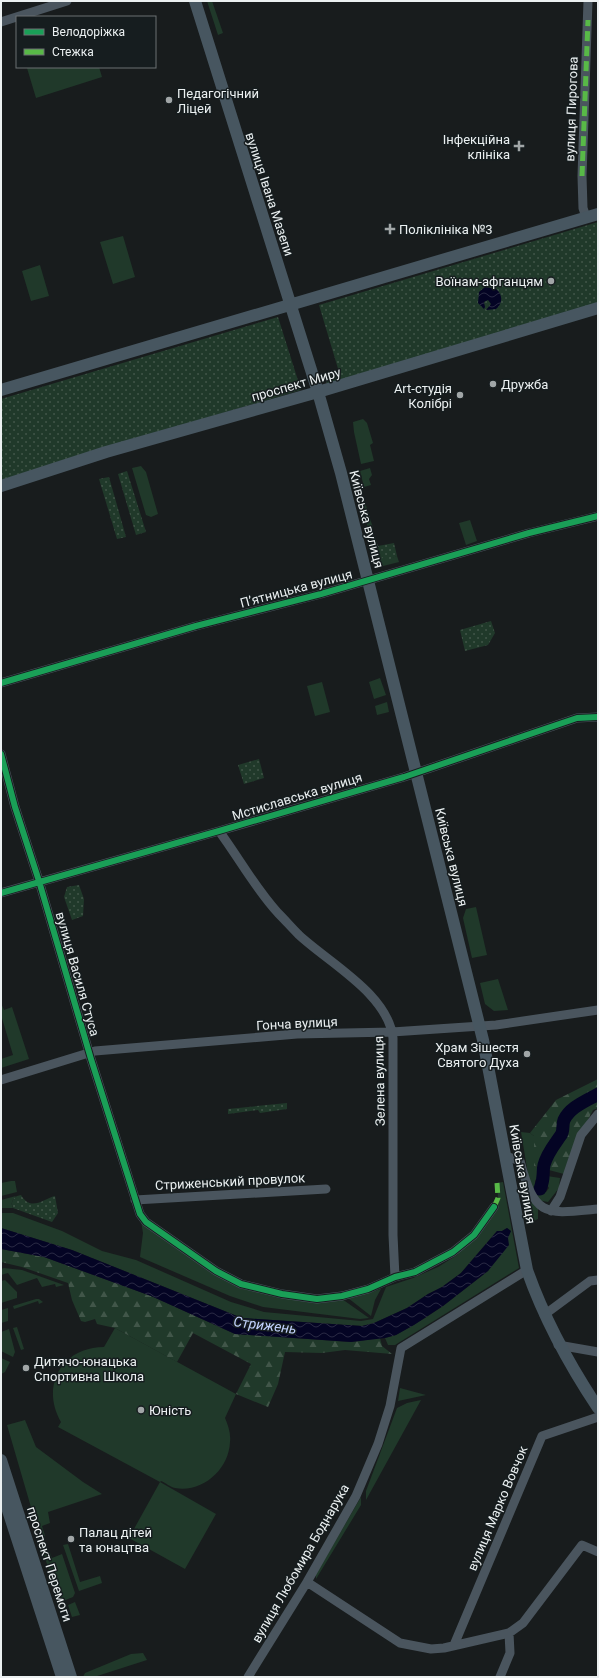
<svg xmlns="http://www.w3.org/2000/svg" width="599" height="1678" viewBox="0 0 599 1678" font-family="Roboto,sans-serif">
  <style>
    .green { fill: #20392a }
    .forest { fill: url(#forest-firs) }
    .park { fill: url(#park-dots) }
    .water { fill: url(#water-waves) }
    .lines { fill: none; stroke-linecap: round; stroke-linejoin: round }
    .river { stroke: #040424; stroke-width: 13 }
    .minor { stroke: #4a555e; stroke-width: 9 }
    .major { stroke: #475660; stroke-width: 12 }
    .quiet { stroke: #58b947; stroke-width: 5; stroke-dasharray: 10 5; stroke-linecap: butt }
    .cycleway-casing { stroke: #161d1f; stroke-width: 8 }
    .cycleway { stroke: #1a9f57; stroke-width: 6 }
    .poi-dot { fill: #a1a6a7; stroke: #161d1f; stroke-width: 1.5 }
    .labels { text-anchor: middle; stroke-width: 3; stroke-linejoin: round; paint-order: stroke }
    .poi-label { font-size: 13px; fill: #ebf0f1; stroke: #161d1f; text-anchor: start }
    .street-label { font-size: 13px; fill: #ebf0f1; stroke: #161d1f }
    .water-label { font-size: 14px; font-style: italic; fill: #c2d2fd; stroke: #161d1f }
  </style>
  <defs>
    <pattern id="forest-firs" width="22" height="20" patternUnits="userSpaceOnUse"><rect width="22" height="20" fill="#20392a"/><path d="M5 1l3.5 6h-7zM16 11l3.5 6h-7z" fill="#415649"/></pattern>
    <pattern id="park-dots" width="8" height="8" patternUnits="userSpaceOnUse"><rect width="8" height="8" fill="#20392a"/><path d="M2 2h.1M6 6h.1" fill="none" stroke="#415649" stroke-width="1.8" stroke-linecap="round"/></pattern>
    <pattern id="water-waves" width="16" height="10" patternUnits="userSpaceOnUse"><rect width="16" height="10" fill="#040424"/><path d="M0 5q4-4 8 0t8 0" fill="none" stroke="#292944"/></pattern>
  </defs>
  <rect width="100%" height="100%" fill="#181c1d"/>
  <path class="green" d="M207,1H212L223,33L218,35Z
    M31,67H99L102,77L36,98L27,68Z
    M123,236L135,277L113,284L100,242Z
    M40,265L49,296L31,301L22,271Z
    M363,419L367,423L373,443L370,445L374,461L361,464L354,432L353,422Z
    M141,466L146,472L158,514L151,517L146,515L132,468Z
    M370,468L372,475L369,479L371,485L364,487L360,471Z
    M470,520L477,541L466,545L459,523Z
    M380,678L386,695L374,699L369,682Z
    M322,682L330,712L315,716L307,686Z
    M387,702L389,712L377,715L375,706Z
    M476,907L487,955L472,958L463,918L466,909Z
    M498,979L508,1010L494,1011L485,1004L480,983Z
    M1,1003L4,1010L12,1007L29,1059L1,1068V1059L13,1055L1,1015Z
    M521,1132L530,1133L534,1136V1166L543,1170L542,1179H536L535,1181V1185L543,1191L546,1192L549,1188L545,1182L547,1176L560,1178L559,1188L548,1202L537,1200L531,1192Z
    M11,1181H15L17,1192L1,1196V1183Z
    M503,1182L519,1268L395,1345H388L385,1338L396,1335L425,1318L443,1306L488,1271L511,1231L507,1228L502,1231H497L461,1273L442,1287L428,1294L407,1308L374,1323L362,1326L242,1318L72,1250L1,1228V1213H13L62,1231L102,1251L136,1260L231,1302L264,1312L361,1321L373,1319L386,1287L413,1278L438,1267L457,1255L494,1207L498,1198L497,1183Z
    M522,1192L538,1207V1219L527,1224Z
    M16,1196C13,1199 10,1203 13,1208H1V1200Z
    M141,1221L239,1286L342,1299L369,1318L360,1319L263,1307L230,1296L140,1257L143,1233Z
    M4,1268L22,1270L64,1285L56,1287L55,1284L42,1287L37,1278L17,1285L8,1273L1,1275V1269Z
    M5,1280L17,1292V1298L1,1303V1281Z
    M381,1289L375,1300L371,1316L348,1298Z
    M36,1299H39L43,1302L39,1304L38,1301L14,1309L13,1306Z
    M8,1308V1321L1,1323V1310Z
    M17,1327L24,1349L21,1350L13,1328Z
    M115,1328L236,1394L225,1418C228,1425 231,1433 230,1442C229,1469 203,1493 175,1488C170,1487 166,1483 161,1481L160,1482L216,1514L185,1569L129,1538L160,1482L58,1427L61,1422C40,1386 62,1347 104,1347Z
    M9,1329L15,1352L13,1357L1,1351V1332Z
    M1,1358L10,1362L5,1372L1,1374Z
    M400,1388L426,1395L398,1401Z
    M421,1400L366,1500V1491L397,1408L407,1403Z
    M25,1420L36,1447L83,1482L102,1494L48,1512L50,1523L42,1526L45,1536L40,1538L7,1425Z
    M361,1497V1505L316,1579V1574Z
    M68,1544L80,1582L100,1576L102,1583L79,1591L63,1545Z
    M50,1553L52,1558L62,1554L75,1593L73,1597L63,1601L58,1598L44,1555Z
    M75,1602L80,1615L72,1617L68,1605Z
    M143,1653L147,1660L94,1677H83L85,1673L131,1654Z"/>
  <path class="forest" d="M364,499L373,528L368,529L362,502Z
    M375,536L381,557L386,560L397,556L399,562L383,566L378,561L370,537Z
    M598,1079V1108L593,1110L574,1147L564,1174L534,1166V1136L530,1133L556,1100Z
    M1,1249L44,1257L151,1296L235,1334L351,1342L380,1338L382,1346L392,1354L345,1350L322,1353L285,1352L278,1384L268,1407L236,1394L251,1364L193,1333L177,1362L115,1328L97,1324L95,1319L85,1322L81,1321L72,1300L68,1283L22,1267L1,1262Z"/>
  <path class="park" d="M598,222V305L327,384L325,377L339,372L319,305Z
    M278,317L301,390L105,448L1,481V399Z
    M127,471L146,532L136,535L118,474Z
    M109,477L126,537L117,539L99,479Z
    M394,543L397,556L386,561L381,557L378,546Z
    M491,621L495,633L488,645L465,651L460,630Z
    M259,759L264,778L244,784L238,765Z
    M79,885L84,899L83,916L72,920L64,897L67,887Z
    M287,1103V1109L260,1113L258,1110L228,1114V1109Z
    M21,1195C31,1212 43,1199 55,1196L58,1213L52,1222L13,1208C10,1201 14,1196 21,1195Z"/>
  <path class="water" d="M485,287L496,289C503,295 503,303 496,309L486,310L491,304L488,300L484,302L485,307L484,309L478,303L479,292Z
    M1,1228L72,1250L242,1318L362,1326L374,1323L407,1308L428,1294L442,1287L461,1273L497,1231H502L507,1228L511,1231L508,1238L509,1245L488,1271L443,1306L414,1325L396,1335L385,1338L351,1342L235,1334L151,1296L44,1257L1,1249Z"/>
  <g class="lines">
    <path class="river" d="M540,1189C545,1178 542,1174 544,1165C547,1153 555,1144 561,1135C564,1131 562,1125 564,1120C570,1107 586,1101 598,1094"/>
    <path class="minor" d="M1,22L67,1
      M586,217L583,208L582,176L588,1
      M1,683L196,626L321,594L529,533L598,516
      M1,754L15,807L39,881L91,1059L140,1214L146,1222L216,1271L241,1284L282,1294L317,1299L342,1296L368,1289L395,1277L415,1272L432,1263L453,1252L474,1235L494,1207
      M219,831C239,858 255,888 278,913C285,920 292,928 299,935C329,963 388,994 393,1038V1235L395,1277
      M1,893L219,831L404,777L577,718L598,717
      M1,1080L95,1051L297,1034L392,1032L496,1025L598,1010
      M506,1156L520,1161C535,1218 545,1214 598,1209
      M135,1200L326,1189
      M551,1211L560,1197L581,1135L598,1114
      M544,1315L590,1281L598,1280
      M558,1345L598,1352
      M307,1582L400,1643L431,1649L444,1648L509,1633L523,1623L582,1545L598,1552
      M454,1645L542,1436L598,1417
      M248,1677L307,1582L356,1496L378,1444L390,1406L401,1348L527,1270
      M500,1677L510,1653L509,1633"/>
    <path class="major" d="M195,1L318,392L341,473L483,1040L527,1270C545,1321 568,1363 598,1408
      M1,390L598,214
      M1,486L106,452L318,392L598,308
      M1,1460L71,1677
      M1,1489L62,1677"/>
    <path class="quiet" d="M582,176L588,20
      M494,1207L498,1198L497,1183"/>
    <g class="cycleway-casing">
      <path id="cycleway" d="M1,683L196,626L321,594L529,533L598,516
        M1,754L15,807L39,881L91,1059L140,1214L146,1222L216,1271L241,1284L282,1294L317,1299L342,1296L368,1289L395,1277L415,1272L432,1263L453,1252L474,1235L494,1207
        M1,893L219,831L404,777L577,718L598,717"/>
    </g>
    <use href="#cycleway" class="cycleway"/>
  </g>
  <g class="poi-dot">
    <circle cx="169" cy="100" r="4"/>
    <path d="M517 140h4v4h4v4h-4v4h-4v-4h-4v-4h4z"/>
    <path d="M388 223h4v4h4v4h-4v4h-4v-4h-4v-4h4z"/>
    <circle cx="551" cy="281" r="4"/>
    <circle cx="493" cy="384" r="4"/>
    <circle cx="460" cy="395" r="4"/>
    <circle cx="527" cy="1054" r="4"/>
    <circle cx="26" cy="1368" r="4"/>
    <circle cx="141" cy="1410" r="4"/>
    <circle cx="71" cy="1539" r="4"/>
  </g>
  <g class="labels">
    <g class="poi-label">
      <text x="177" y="98">Педагогічний<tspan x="177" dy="15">Ліцей</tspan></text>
      <text x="510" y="144" text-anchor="end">Інфекційна<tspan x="510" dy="15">клініка</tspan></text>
      <text x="399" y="234">Поліклініка №3</text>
      <text x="543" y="286" text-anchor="end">Воїнам-афганцям</text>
      <text x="501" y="389">Дружба</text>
      <text x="452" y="393" text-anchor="end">Art-студія<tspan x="452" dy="15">Колібрі</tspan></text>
      <text x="519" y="1052" text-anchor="end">Храм Зішестя<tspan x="519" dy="15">Святого Духа</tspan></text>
      <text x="34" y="1366">Дитячо-юнацька<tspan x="34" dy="15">Спортивна Школа</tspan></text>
      <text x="149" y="1415">Юність</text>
      <text x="79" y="1537">Палац дітей<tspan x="79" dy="15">та юнацтва</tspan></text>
    </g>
    <g class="street-label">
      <text transform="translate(571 109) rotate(-88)" y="5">вулиця Пирогова</text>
      <text transform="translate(270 194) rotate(72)" y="5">вулиця Івана Мазепи</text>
      <text transform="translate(296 384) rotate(-16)" y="5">проспект Миру</text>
      <text transform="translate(367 519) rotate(75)" y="5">Київська вулиця</text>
      <text transform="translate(296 588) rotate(-15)" y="5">Пʼятницька вулиця</text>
      <text transform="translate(297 796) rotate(-17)" y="5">Мстиславська вулиця</text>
      <text transform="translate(452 857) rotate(76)" y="5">Київська вулиця</text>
      <text transform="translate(78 974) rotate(74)" y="5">вулиця Василя Стуса</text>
      <text transform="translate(297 1023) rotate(-3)" y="5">Гонча вулиця</text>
      <text transform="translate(379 1081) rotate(-91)" y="5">Зелена вулиця</text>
      <text transform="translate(523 1174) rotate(80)" y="5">Київська вулиця</text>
      <text transform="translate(230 1181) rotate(-3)" y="5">Стриженський провулок</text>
      <text transform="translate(497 1508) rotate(-67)" y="5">вулиця Марко Вовчок</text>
      <text transform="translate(300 1563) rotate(-60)" y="5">вулиця Любомира Боднарука</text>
      <text transform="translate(50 1564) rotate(72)" y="5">проспект Перемоги</text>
    </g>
    <g class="water-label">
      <text transform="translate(265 1325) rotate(7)" y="5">Стрижень</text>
    </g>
  </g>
  <rect width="599" height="1678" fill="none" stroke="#ebf0f1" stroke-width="4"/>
  <rect x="16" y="16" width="140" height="52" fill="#161d1f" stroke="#6b7173"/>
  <rect x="24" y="29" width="20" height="6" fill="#1a9f57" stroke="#6b7173"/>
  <text x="52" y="36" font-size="12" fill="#ebf0f1">Велодоріжка</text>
  <rect x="24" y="49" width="20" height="6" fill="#58b947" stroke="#6b7173"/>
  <text x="52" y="56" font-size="12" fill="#ebf0f1">Стежка</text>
</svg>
